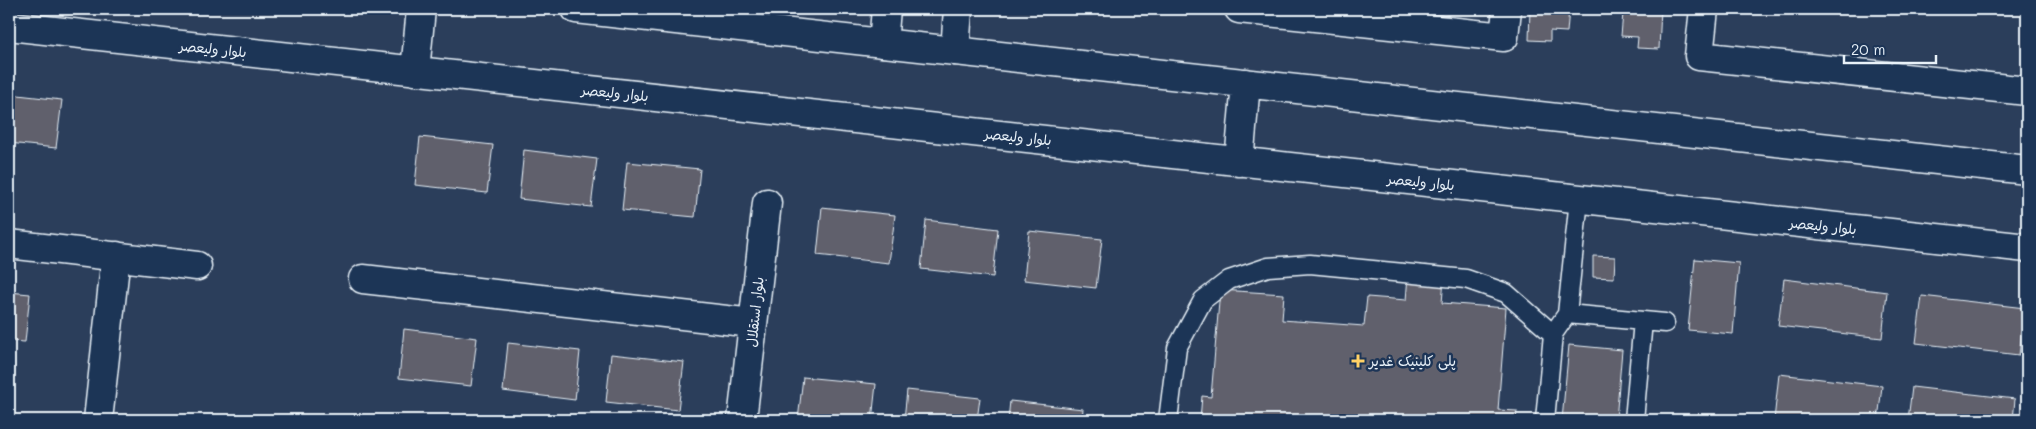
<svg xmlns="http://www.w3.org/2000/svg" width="2036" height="429" viewBox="0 0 2036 429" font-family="Mali,'Playpen Sans Arabic',sans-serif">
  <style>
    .building { fill: #61606c; stroke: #e8f1f8 }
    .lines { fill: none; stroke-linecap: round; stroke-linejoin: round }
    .service-casing { stroke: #e8f1f8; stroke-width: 21 }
    .minor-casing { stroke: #e8f1f8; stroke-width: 31 }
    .tertiary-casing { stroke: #e8f1f8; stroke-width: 31 }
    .service { stroke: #1d3557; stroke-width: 18 }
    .minor { stroke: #1d3557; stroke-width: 28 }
    .tertiary { stroke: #1d3557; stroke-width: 28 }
    .poi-dot { fill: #ffd166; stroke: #1d3557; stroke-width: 2 }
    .labels { text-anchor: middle; stroke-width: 5; stroke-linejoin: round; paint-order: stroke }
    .street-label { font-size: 14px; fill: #e8f1f8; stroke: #1d3557 }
    .poi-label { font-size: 14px; fill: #e8f1f8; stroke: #1d3557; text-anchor: start }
  </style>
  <rect width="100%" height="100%" fill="#2b3e5b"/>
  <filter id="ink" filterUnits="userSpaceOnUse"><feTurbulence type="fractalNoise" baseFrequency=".02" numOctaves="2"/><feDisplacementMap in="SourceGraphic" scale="10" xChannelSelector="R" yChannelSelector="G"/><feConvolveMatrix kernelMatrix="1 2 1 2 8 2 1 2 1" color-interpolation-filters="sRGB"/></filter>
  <g filter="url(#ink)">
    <path class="building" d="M1530,9H1595V11L1569,9L1567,32L1550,31V41L1529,40Z
      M1596,9H1661L1659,49L1637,48L1638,37L1621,36L1623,13L1596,12Z
      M9,94L62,100L56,148L9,143Z
      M420,137L493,145L487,193L415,185Z
      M524,150L597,159L591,207L519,199Z
      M627,162L700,169L695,217L622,210Z
      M822,207L895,215L889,263L817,255Z
      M926,220L998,229L993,277L921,269Z
      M1029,231L1102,239L1096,288L1024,280Z
      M1593,256L1615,257L1614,278L1593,277Z
      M1695,259L1739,263L1733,334L1688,330Z
      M1408,276L1444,279L1442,303L1506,308L1498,410L1517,411L1516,420H1200L1202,396L1211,397L1220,290L1284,294L1282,320L1364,326L1367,297L1406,300Z
      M1784,279L1887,292L1882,338L1778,326Z
      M9,292L30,294L25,342L9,341Z
      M1922,296L2025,308L2019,355L1916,343Z
      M404,329L477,338L471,386L399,378Z
      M508,343L580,351L575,400L503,391Z
      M1569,345L1622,350L1616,420H1562Z
      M611,354L684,362L678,410L606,402Z
      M1779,374L1882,386L1878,420H1774Z
      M803,377L876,384L872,420H798Z
      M1912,387L2015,399L2013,420H1908Z
      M907,390L980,398L977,420H904Z
      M1010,401L1083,409L1082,420H1008Z"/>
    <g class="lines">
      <g class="service-casing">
        <path id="service" d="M1567,314L1665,323
          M1168,420L1177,348L1203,300L1229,280L1268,267L1310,264L1466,279L1506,293L1553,334
          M1545,420L1553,334L1567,314L1579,199
          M1634,420L1643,321"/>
      </g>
      <g class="minor-casing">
        <path id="minor" d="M1239,9L1504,37L1507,9
          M1704,9L1699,56L2027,91
          M883,43L886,9
          M955,51L958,9
          M9,244L197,266
          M363,279L753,323
          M98,420L116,256
          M742,420L767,203"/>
      </g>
      <g class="tertiary-casing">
        <path id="tertiary" d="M576,9L2027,170
          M9,26L2027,248
          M415,71L421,9
          M1239,162L1246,83"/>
      </g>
      <use href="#service" class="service"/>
      <use href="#minor" class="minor"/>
      <use href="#tertiary" class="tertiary"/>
    </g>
  </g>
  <path class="poi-dot" d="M1355.5 353.5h5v5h5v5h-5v5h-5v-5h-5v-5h5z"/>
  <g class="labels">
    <g class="street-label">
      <text transform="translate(213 49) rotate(6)" y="5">بلوار ولیعصر</text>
      <text transform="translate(615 93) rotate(6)" y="5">بلوار ولیعصر</text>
      <text transform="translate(1018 137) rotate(6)" y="5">بلوار ولیعصر</text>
      <text transform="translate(1421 182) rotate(6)" y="5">بلوار ولیعصر</text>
      <text transform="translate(1823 226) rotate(6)" y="5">بلوار ولیعصر</text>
      <text transform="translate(755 312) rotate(-84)" y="5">بلوار استقلال</text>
    </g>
    <g class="poi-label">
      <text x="1369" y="366">پلی کلینیک غدیر</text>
    </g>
  </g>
  <rect width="2036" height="429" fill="none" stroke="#1d3557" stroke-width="30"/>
  <rect x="15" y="15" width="2006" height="399" fill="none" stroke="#e8f1f8" stroke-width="2" filter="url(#ink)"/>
  <path d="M1844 55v8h92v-8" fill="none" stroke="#e8f1f8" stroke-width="2.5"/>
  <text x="1851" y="55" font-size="15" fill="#e8f1f8" stroke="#1d3557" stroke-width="4" paint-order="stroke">20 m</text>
</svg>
